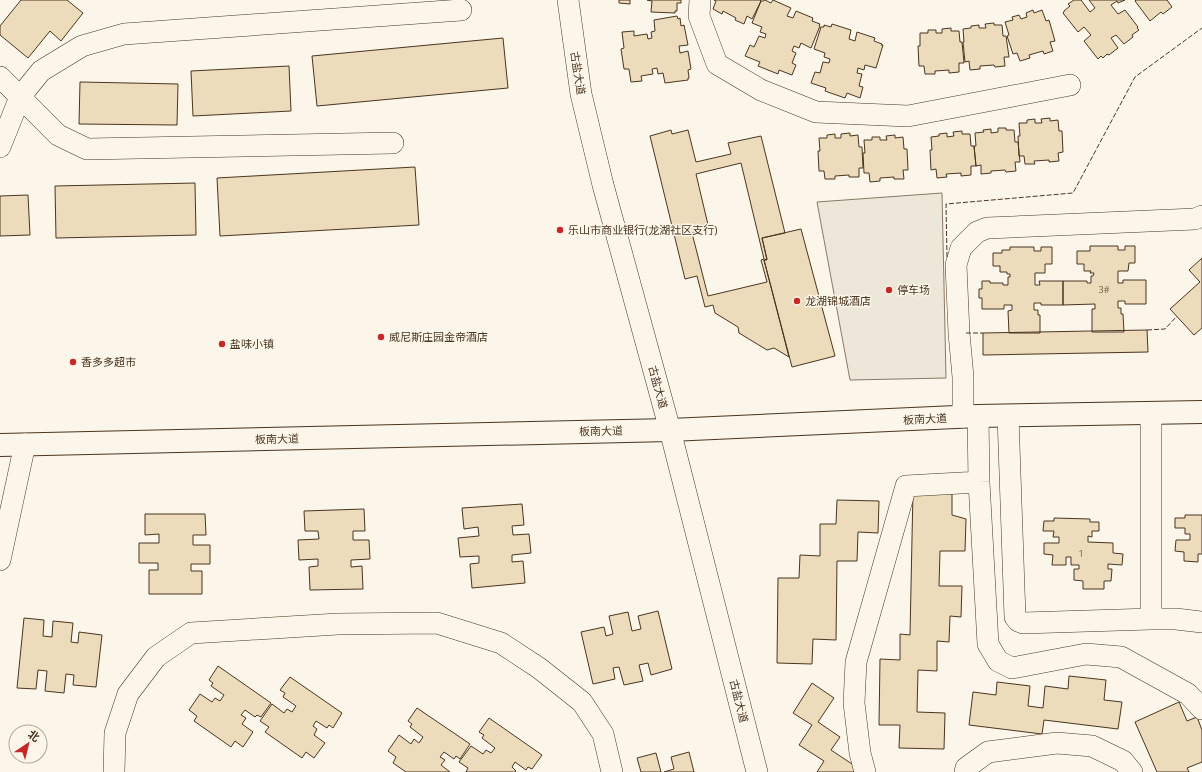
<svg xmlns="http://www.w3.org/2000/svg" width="1202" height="772" viewBox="0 0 1202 772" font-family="'Open Sans','Noto Sans SC',sans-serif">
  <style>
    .parking { fill: #ede7d9; stroke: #887966 }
    .building { fill: #ecdcbc; stroke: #4a3520; fill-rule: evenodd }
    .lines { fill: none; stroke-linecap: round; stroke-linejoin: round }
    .minor-casing { stroke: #4a3520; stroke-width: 22 }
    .major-casing { stroke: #4a3520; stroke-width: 24 }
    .minor { stroke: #fbf6e9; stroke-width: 21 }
    .major { stroke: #fbf6e9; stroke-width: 22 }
    .fence { stroke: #4a3520; stroke-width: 1; stroke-dasharray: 5 2; stroke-linecap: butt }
    .poi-dot { fill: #c62828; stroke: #fbf6e9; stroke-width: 1.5 }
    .labels { text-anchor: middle; stroke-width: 3; stroke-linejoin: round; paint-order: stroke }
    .number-label { font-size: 9px; fill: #725f47 }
    .street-label { font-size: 11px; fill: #4a3520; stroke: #fbf6e9 }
    .poi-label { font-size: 11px; fill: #4a3520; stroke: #fbf6e9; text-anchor: start }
  </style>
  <rect width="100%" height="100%" fill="#fbf6e9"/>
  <path class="parking" d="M942,193L946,378L850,380L817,202Z"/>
  <path class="building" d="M21,0H67L83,13L61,41L50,31L28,58L0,35V26Z
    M619,0H630V4L619,3Z
    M647,0H681V3H677V11H675V13L651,12L652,1Z
    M714,0H760L761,1L752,19L747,16L744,24L735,20L736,18L723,11L722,14L713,9L716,1Z
    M765,0L771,3L773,0L791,8L787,16L793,18L796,11L813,18L812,21L820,24L819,26H820L811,48L801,43L799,48L794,46L792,51L796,53L792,63L796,65L792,75L779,70L778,74L758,66L760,62L745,56L750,45L754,47L759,36L765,38L766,34L760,32L762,27L752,23L761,1H763Z
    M1074,0H1081L1090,12L1095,8L1089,0H1125L1118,3L1117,1L1111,5L1118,14L1125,10L1138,27L1137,28L1139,30L1132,35L1133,37L1124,44L1116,35L1111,38L1118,48L1109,55L1107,54L1103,58L1101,56L1098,59L1084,41L1091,35L1084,27L1078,32L1063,13L1064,12V11L1070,6L1068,4Z
    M1136,0H1167L1172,7L1163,14L1161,12L1150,21L1135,1Z
    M1033,10L1034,13L1042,10L1046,21L1049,20L1055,41L1050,42L1053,51L1044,54L1043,51L1029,55L1030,58L1020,61L1017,53L1013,54L1007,36L1009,35L1005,22L1013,20L1012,17L1019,15L1021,19L1027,17L1026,13Z
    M677,16L678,19L680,18L681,26L684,25L688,45L679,46L680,53L688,51L691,69L688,70L689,78H688V80L665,83L663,73L658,74L657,68L652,69L653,74L641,76L642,81L631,82L629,69H624L621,49L624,48L622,32L634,31V36L647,34L648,39L652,38L651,32L655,31L654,20Z
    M994,23V25H1002L1003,36H1006L1009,57H1004L1005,66L995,67L994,65L980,66V69L970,70L969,61L965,62L963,42H964L963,29L971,28V26L979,25V28H986L985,24Z
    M832,24L851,30L849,39L855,41L857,32L875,38L874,41L882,44L881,45H883L876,68L865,65L864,70L858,68L857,73L862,74L859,86L863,87L860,98L847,93L845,98L825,91L826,88L811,83L815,72L820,73L823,62L829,63L830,59L824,57L825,53L814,49L821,27H824V25L831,27Z
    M951,28V31H959L960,42H962L964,63H959V72L949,73V70L935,71V74H925L924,66H919L918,46H920V33H928V30H936V33H942V29Z
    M503,38L508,88L317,106L312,56Z
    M289,66L291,111L193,116L191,71Z
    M80,82L178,84L177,125L79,124Z
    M1050,118V121L1058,120L1059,131H1062L1063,152L1058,153L1059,161L1049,162V160L1034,161L1035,164H1025L1024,156H1019L1018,136H1020L1019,123H1027V120L1035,119V123H1042L1041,119Z
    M998,128H1006V130H1014L1015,142H1018L1020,162H1015L1016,171L1006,172L1005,170L991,171V173L981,174V165L976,166L974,146H976L975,133L984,132L983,130L991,129V133L998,132Z
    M671,130L672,134L688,130L696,162L731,154L728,143L761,136L785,233L762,238L767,259L764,260L789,357L774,348L767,350L739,333L738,327L715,313L713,305L705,307L697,276L685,279L650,136ZM741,163L764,259L761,260L767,282L708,296L692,233L709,229L696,174Z
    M962,131V134H970L971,146H974L976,166H971V175L961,176V173L946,174L947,177L937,178L936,169L931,170L930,150H932L931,137L939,136V134L947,133V137L954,136L953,132Z
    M850,133V136L858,135L859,147H862L863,168H859V177H849V175L835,176V179H825L824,171H819L818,151H820L819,138H827V135L835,134V138H841V134Z
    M895,135V138L903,137L904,149H907L908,170H903L904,179H894V177L880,178V181L870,182L869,173H864L863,153H865L864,140H872V137H880V140H887L886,136Z
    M415,167L419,225L220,236L217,178Z
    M195,183L196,235L56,238L55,186Z
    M28,195L30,235L0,236V196Z
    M801,229L835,356L792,367L764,260H767L762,238Z
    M1090,246H1118V250H1125V246H1135V263H1129L1128,271H1118V283H1123V280H1146V304H1125V301H1118V308H1121V314H1123L1124,332H1092V309H1095V304L1063,305V281H1087V283H1091V276H1093L1094,273H1090L1091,271H1084V264H1077V251H1090Z
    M1010,247H1034V251H1041V247H1052V264H1045V273H1035V285H1040L1039,281H1063V305H1041V303H1034V310H1038V315H1040V333H1009L1008,311L1012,310V305H1004V309H982V298H979V289H982V281H990V283H1003V285H1008V277H1010V274H1007V272H1000V266H993V253H1002V250H1010Z
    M1202,258V328L1194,335L1170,309L1200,282L1189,270Z
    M1147,330L1148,352L983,355V333Z
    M913,491L952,492V515L966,519L965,551H940L939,586H962L961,617L950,616L949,642L937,641V671L918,670L917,712L945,713L944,749L899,748L900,725H879L880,659L900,660V634L910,635Z
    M837,500L879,501L878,533L858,532L857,561H837L836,640L813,639L812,664L777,663L778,578H799L800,555L820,556V524H836Z
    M522,504L524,525L512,526L513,535L529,534L531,553L512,555V562L523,561L525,583L472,588L470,564L479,563V556L460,557L458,538L479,536L478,527L464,529L462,508Z
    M364,509L365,531H353V540H369L370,559L351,560V567L362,566L363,589L310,590L309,567L318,566V559L299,560L298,540L319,539L318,531H305L304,511Z
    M145,514H205L206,535H193V545H210V564H191V571H202V594H149V570H158V563H139V543H159V534L145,535Z
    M1185,515H1202V554H1198V562L1184,561V552L1175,551L1176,540H1190V534H1185V528H1175V518H1185Z
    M1054,518L1090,519V522H1099V531H1092V537L1088,536V542L1113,543V553L1123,554L1122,565L1108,564V569H1112L1111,581H1104V589H1083V581L1074,580V569H1079V565H1071V557H1066V565H1052L1053,555L1044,554V543H1059V537H1053L1054,531H1043L1044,521H1054Z
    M658,611L672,669L651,675L648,663L639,665L643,681L624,685L619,667L613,668L615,679L593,684L581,632L604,627L606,636L613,634L609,616L628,612L632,631L641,629L638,616Z
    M24,618L44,620L43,636L52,637L53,621L73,623L71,642L78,643L79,632L102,635L96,687L73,685L74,675L66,674L64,693L45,691L47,671L38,670L36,689L17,688Z
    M218,666L271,703L261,717L257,715L255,717L245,710L241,715L246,718L242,724L253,732L243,747L235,741L231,747L194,721L197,716L189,710L200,694L212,702L215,698L220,701L224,695L211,686L213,683L209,680Z
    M1069,676L1106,680L1104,700L1122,702L1118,729L1044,720L1042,734L969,725L973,692L996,695L997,682L1030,686L1028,706L1043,708L1045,686L1068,689Z
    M290,677L342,713L333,728L329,725L327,728L316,721L313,726L317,729L314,735L325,743L314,758L306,752L302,758L265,732L269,727L260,721L272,704L284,713L287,709L292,712L296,706L283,697L285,693L280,690Z
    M812,683L834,698L818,722L840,737L831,750L858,768L856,772H817L824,761L799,745L812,725L793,713Z
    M1179,702L1187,721L1197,717L1202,730V762L1187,768L1189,772H1157L1135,722Z
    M417,708L470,744L460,759L456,756L454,759L444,752L440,757L445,760L441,765L450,772H406L393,763L396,757L388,751L399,735L411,744L414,739L419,743L423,737L410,727L412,724L408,721Z
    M489,718L542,755L532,769L528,767L526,770L515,762L512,767L516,771L515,772H466L468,768L459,762L471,746L483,754L486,750L491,753L495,748L482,738L484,735L479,732Z
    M689,752L694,772H664L674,769L671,757Z
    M656,753L661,772H641L637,758Z"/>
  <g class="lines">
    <g class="minor-casing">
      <path id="minor" d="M568,0L581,94L603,185L670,430L757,772
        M700,0L699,16L717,64L761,90L816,112L908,116L1070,85
        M0,77L58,135L87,149L393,143
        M0,147L20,97L41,71L82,46L124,34L461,10
        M1151,413V619H1176L1202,622
        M978,416L979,482L988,644L998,661L1012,668L1086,654L1121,657L1188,694L1202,709
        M1008,416L1015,617L1018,621L1023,623L1151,619
        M963,417V377L959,333L956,265L961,248L977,232L987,228L1195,219L1202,216
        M0,560L25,444
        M114,772L115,733L128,694L156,657L191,633L338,624L437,623L501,643L539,668L582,702L603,734L612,772
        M865,772L860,753L854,703L856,662L906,486L979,482
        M965,772L966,768L988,752L1057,743L1092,746L1123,761L1132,772"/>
    </g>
    <g class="major-casing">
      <path id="major" d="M0,445L670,430L978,416L1202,412"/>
    </g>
    <use href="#minor" class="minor"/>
    <use href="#major" class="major"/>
    <path class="fence" d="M947,257L946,204L1073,193L1135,77L1202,28
      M1147,330L1165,329L1177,316
      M966,333H983"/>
  </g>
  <g class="poi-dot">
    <circle cx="560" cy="230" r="4"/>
    <circle cx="889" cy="290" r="4"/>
    <circle cx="797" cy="301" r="4"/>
    <circle cx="381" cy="337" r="4"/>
    <circle cx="222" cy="344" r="4"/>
    <circle cx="73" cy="362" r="4"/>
  </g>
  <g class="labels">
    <g class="number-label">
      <text x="1104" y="293">3#</text>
      <text x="1081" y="557">1</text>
    </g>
    <g class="street-label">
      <text transform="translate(578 73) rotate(81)" y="4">古盐大道</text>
      <text transform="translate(658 387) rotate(75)" y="4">古盐大道</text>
      <text transform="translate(925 419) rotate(-3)" y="4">板南大道</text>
      <text transform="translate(601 431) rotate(-1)" y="4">板南大道</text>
      <text transform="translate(277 439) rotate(-1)" y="4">板南大道</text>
      <text transform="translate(739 701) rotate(76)" y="4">古盐大道</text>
    </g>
    <g class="poi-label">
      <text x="568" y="234">乐山市商业银行(龙湖社区支行)</text>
      <text x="897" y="294">停车场</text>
      <text x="805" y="305">龙湖锦城酒店</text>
      <text x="389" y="341">威尼斯庄园金帝酒店</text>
      <text x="230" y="348">盐味小镇</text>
      <text x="81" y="366">香多多超市</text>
    </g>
  </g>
  <g transform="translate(28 744) rotate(35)"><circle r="19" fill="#fbf6e9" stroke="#b4a999"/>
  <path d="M0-3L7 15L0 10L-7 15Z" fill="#c62828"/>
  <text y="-6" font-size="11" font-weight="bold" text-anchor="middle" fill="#4a3520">北</text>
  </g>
</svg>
